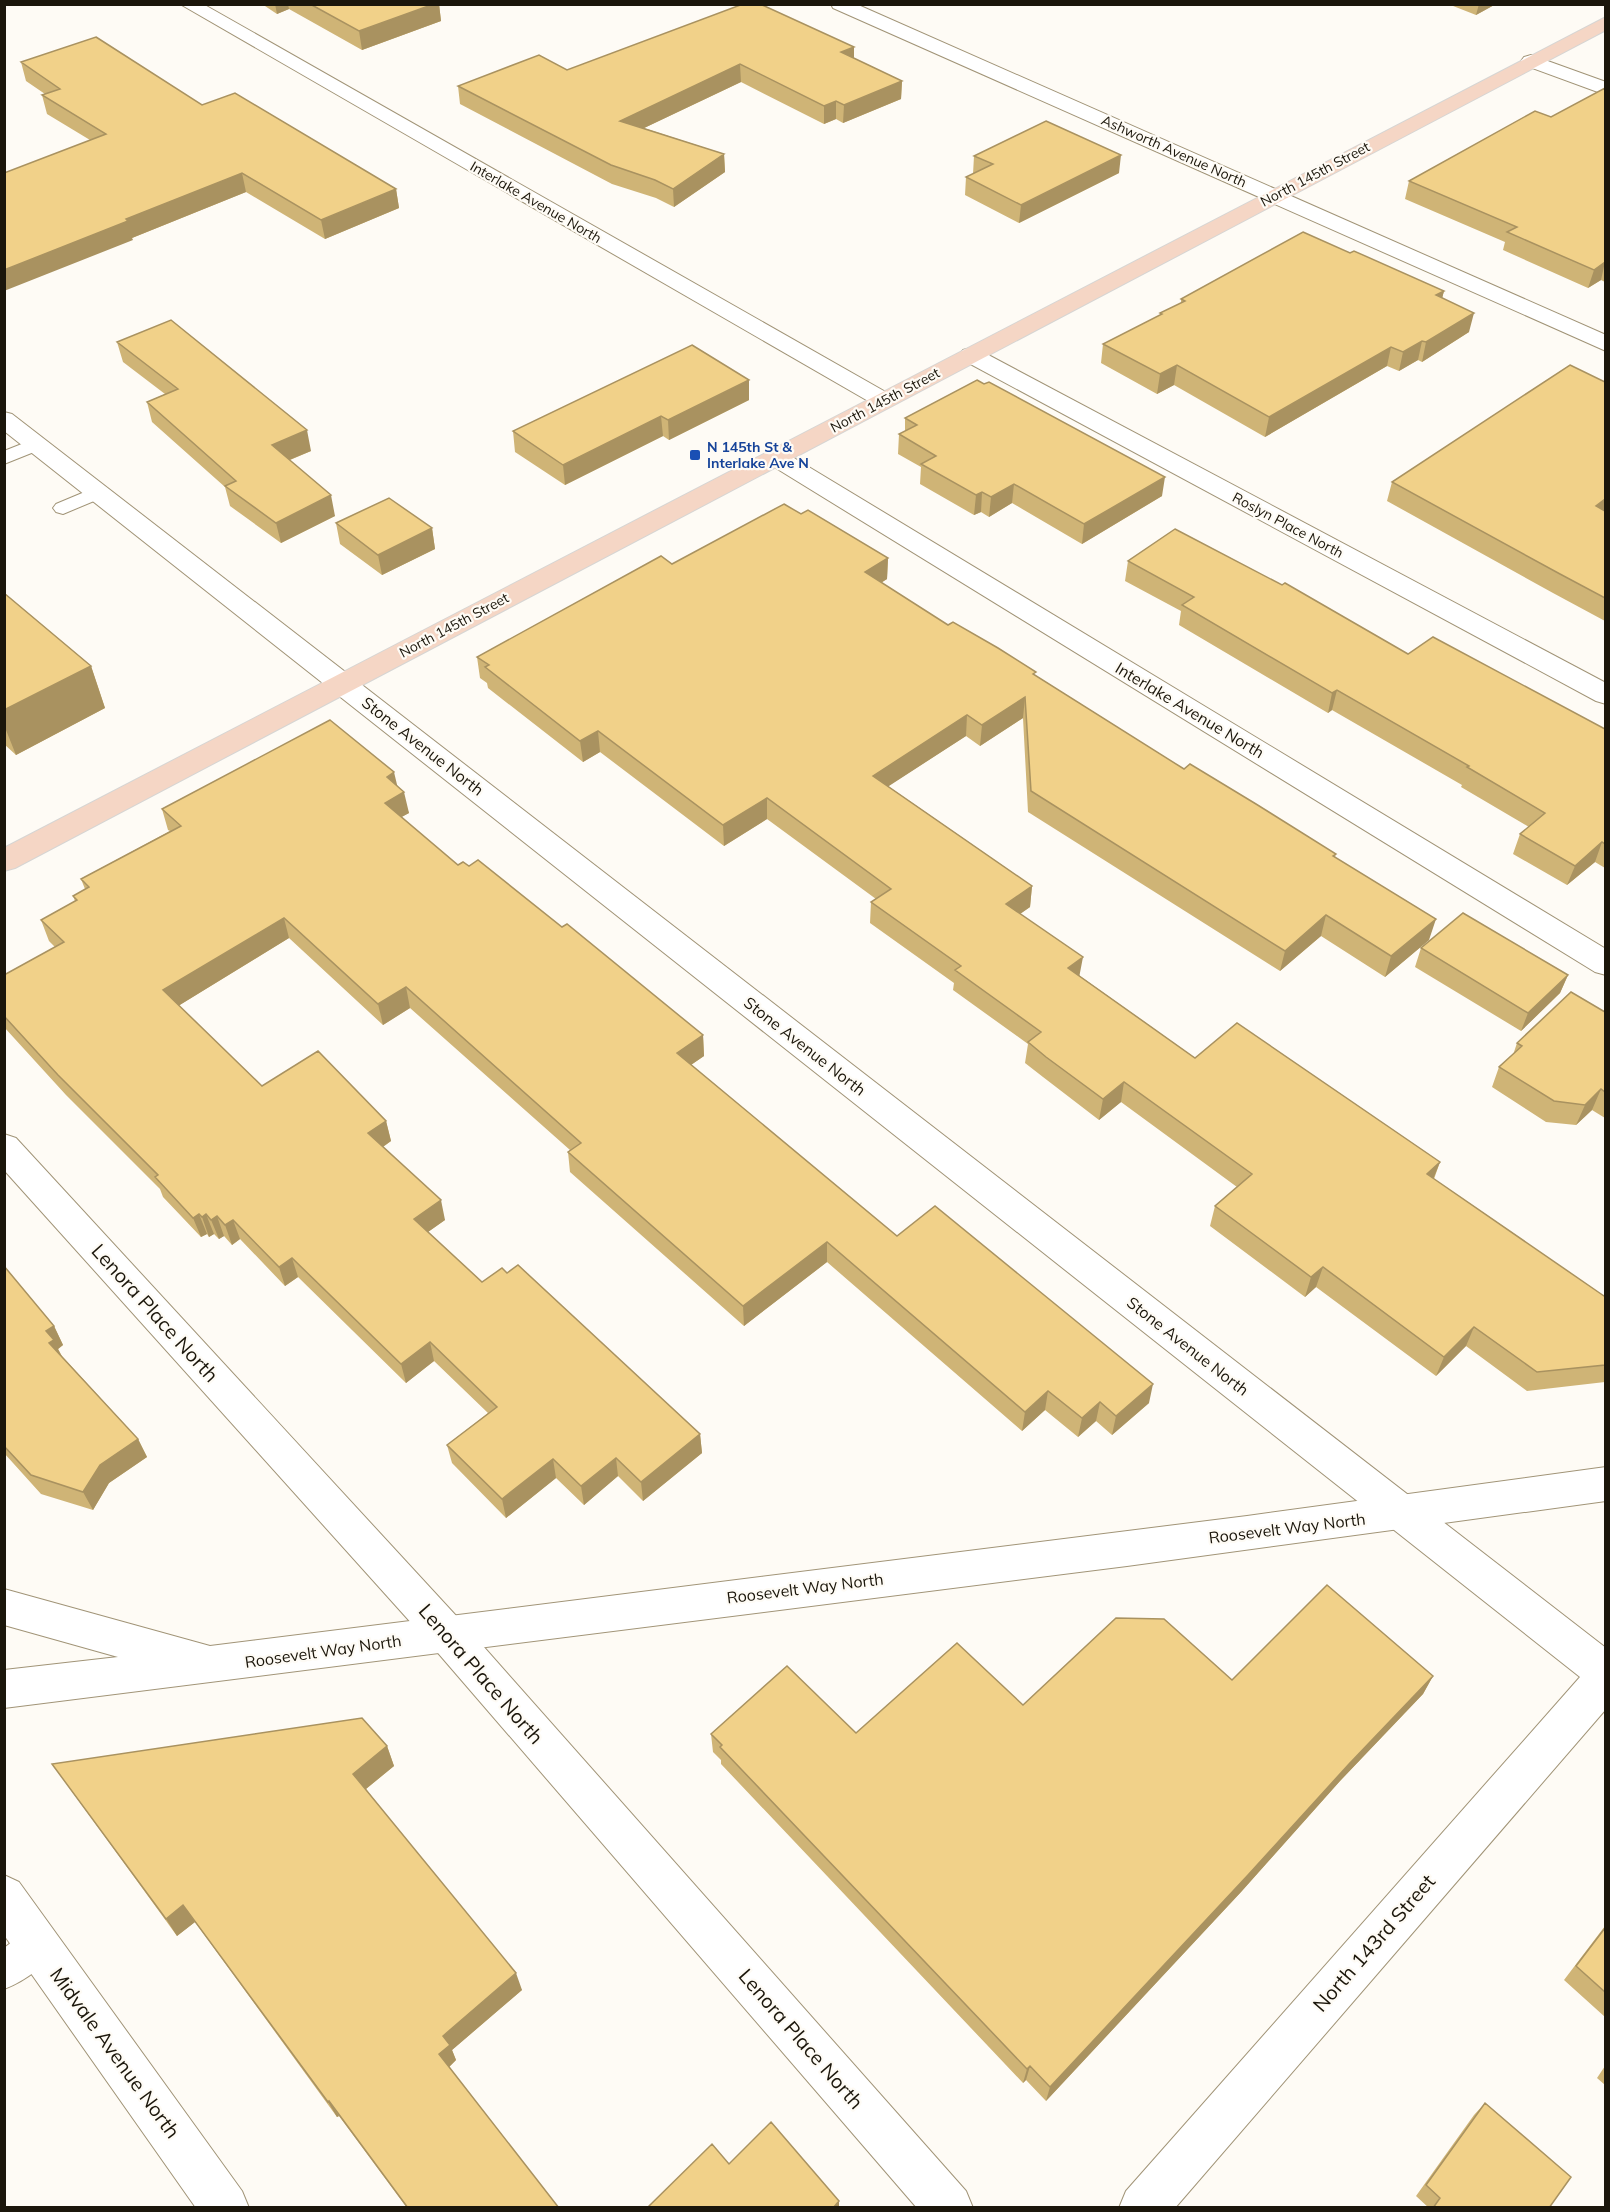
<svg xmlns="http://www.w3.org/2000/svg" width="1610" height="2212" viewBox="0 0 1610 2212" font-family="Mulish,sans-serif">
  <style>
    .lines { fill: none; stroke-linecap: round; stroke-linejoin: round }
    .lane-casing { stroke: #a19477; stroke-width: 2 }
    .street-casing { stroke: #a19477; stroke-width: 2 }
    .secondary-casing { stroke: #a19477; stroke-width: 2 }
    .primary-casing { stroke: #d6d5d3; stroke-width: 2 }
    .lane { fill: #fff; fill-rule: evenodd }
    .street { fill: #fff; fill-rule: evenodd }
    .secondary { fill: #fff; fill-rule: evenodd }
    .primary { fill: #f5d6c5; fill-rule: evenodd }
    .wall { fill: #cfb476 }
    .shaded-wall { fill: #a99260 }
    .building { fill: #f1d189; stroke: #a99260; stroke-width: 1.5 }
    .transit-dot { fill: #1a4fb4; stroke: #fefbf5; stroke-width: 2 }
    .labels { text-anchor: middle; stroke-width: 4.5; stroke-linejoin: round; paint-order: stroke }
    .far-street-label { font-size: 14px; fill: #1b160b; stroke: #fefbf5 }
    .far-transit-label { font-size: 14px; font-weight: bold; fill: #164399; stroke: #fefbf5; text-anchor: start }
    .street-label { font-size: 16px; fill: #1b160b; stroke: #fefbf5 }
    .near-street-label { font-size: 20px; fill: #1b160b; stroke: #fefbf5 }
  </style>
  <rect width="100%" height="100%" fill="#fefbf5"/>
  <g class="lines">
    <g class="lane-casing">
      <path id="lane" d="M37,438L44,440L47,444L44,448L4,464V451Z
        M99,486L106,488L109,492L106,496L63,514L56,512L53,508L56,504Z
        M38,1927L51,1932L56,1945C48,1965 25,1981 4,1989V1948L25,1932Z"/>
    </g>
    <g class="street-casing">
      <path id="street" d="M180,4H203L891,395L895,400L891,405L883,407L875,405Z
        M831,4H856L1606,335V351L833,8Z
        M1531,55L1606,82V95L1524,65L1521,61L1524,57Z
        M971,348L979,350L1606,683V704L1596,701L963,360L959,355L963,350Z
        M4,412L12,414L1606,1648V1709L1175,2208H1119L1126,2191L1580,1677L4,431Z
        M775,450L784,452L1606,949V975L1595,972L766,462L763,457L766,452Z
        M4,1134L16,1138L460,1620L966,2191L973,2208H917L432,1646L4,1170Z
        M4,1875L19,1882L242,2191L249,2208H196L4,1935Z"/>
    </g>
    <g class="secondary-casing">
      <path id="secondary" d="M1606,1467V1501L1127,1566L4,1708V1670L118,1657L4,1625V1589L210,1646L1247,1516Z"/>
    </g>
    <g class="primary-casing">
      <path id="primary" d="M1606,17V30L15,868L4,871V848Z"/>
    </g>
    <use href="#lane" class="lane"/>
    <use href="#street" class="street"/>
    <use href="#secondary" class="secondary"/>
    <use href="#primary" class="primary"/>
  </g>
  <path class="wall" d="M262,4H439L441,21L362,50L289,9L277,14Z
    M1448,4H1496L1476,15Z
    M854,58L902,81L901,99L843,123L836,119L824,124L741,82L644,128L724,154L725,172L674,207L656,198L612,184L460,104L458,86L567,70Z
    M21,62L202,105L396,189L399,208L325,239L246,192L132,238L133,240L90,140L47,114L42,95L45,94L26,81Z
    M1605,88V282L1601,280L1588,288L1503,250L1505,242L1405,199L1409,181L1551,117Z
    M974,156L1119,173L1019,223L965,195L966,177L973,174Z
    M1350,253L1444,291L1442,298L1469,332L1422,362L1418,360L1399,371L1387,366L1265,437L1174,385L1157,394L1101,363L1103,344L1160,315V313L1181,303V299Z
    M117,342L311,451L290,460L335,516L281,543L230,506L225,487L152,422L147,402L165,394L123,362Z
    M749,380V400L669,440L663,436L565,485L515,452L513,431Z
    M1605,382V621L1553,593L1387,501L1392,482Z
    M905,418L1162,496L1082,544L1012,503L989,517L981,512L974,515L920,484L921,467L898,454L899,434L905,432Z
    M801,514L888,558L887,579L881,583L948,625L1035,675L1184,769L1336,854L1335,857L1429,940L1385,977L1321,936L1280,971L1028,812L1023,718L980,746L966,736L888,786L1032,886L1030,907L1020,914L1080,976L1195,1058L1440,1162L1434,1179L1604,1296L1605,1294V1382L1527,1391L1466,1346L1436,1376L1316,1287L1305,1297L1210,1226L1215,1206L1237,1187L1121,1102L1099,1120L1043,1077L1025,1063L1028,1044L953,990L954,983L870,923L871,902L876,899L767,819L724,846L600,752L583,762L488,688L487,683L480,678L477,657L672,564Z
    M336,523L432,528L435,549L382,575L340,544Z
    M1128,561L1408,654L1605,729V868L1595,862L1567,885L1513,854L1520,834L1529,827L1461,787L1462,785L1332,710L1328,713L1179,625L1181,611L1125,581Z
    M4,593L91,666L105,708L16,755L4,744Z
    M397,786L409,813L401,817L458,865L562,927L703,1035L704,1056L691,1065L897,1236L1149,1403L1112,1435L1096,1421L1078,1437L1045,1410L1022,1431L827,1262L744,1326L570,1172L568,1152L570,1150L410,1008L383,1025L289,938L178,1006L262,1086L386,1121L391,1141L383,1147L445,1220L428,1232L482,1282L507,1273L700,1434L702,1453L643,1501L618,1476L584,1505L556,1478L506,1518L452,1463L447,1445L488,1413L434,1361L406,1383L298,1277L285,1286L240,1239L232,1245L224,1236L219,1239L214,1234L209,1237L207,1234L201,1237L163,1197L160,1189L66,1095L4,1027V975L55,947L49,941L41,920L75,901L73,896L85,889L81,879L170,831L168,830L162,809Z
    M1421,948L1568,975L1560,993L1521,1031L1415,967Z
    M1605,1012V1118L1592,1110L1576,1125L1546,1122L1492,1087L1499,1067L1513,1055L1517,1043Z
    M4,1266L54,1326L63,1345L58,1349L62,1356L138,1439L147,1457L109,1483L93,1510L41,1494L4,1453Z
    M1433,1676L1423,1694L1340,1781L1241,1892L1046,2101L1026,2080L1023,2083L721,1764V1760L713,1752L711,1734L856,1733L1023,1705L1232,1680Z
    M387,1746L394,1766L366,1789L522,1990L452,2050L456,2060L449,2067L559,2208H407L339,2116L337,2117L195,1922L177,1936L52,1764Z
    M1605,1926V2017L1564,1980Z
    M1605,2066V2085L1597,2078Z
    M1485,2103L1549,2208H1429L1416,2196L1474,2115Z"/>
  <path class="shaded-wall" d="M275,4H288L289,9L277,14Z
    M434,4H439L441,21L362,50L359,31Z
    M1479,4H1496L1476,15Z
    M854,47V64L841,52Z
    M740,64L741,82L621,139L620,121Z
    M902,81L901,99L843,123L844,105Z
    M836,101V119L824,124V106Z
    M724,154L725,172L674,207L673,189Z
    M1121,155L1119,173L1019,223L1021,205Z
    M242,173L246,192L132,238L133,240L4,291V270L126,219Z
    M396,189L399,208L325,239L321,220Z
    M1605,262L1601,280L1588,288L1594,270Z
    M1444,291L1439,310L1436,295Z
    M1474,313L1469,332L1422,362L1426,342Z
    M1422,341L1418,360L1399,371L1403,352Z
    M1391,347L1387,366L1265,437L1269,417Z
    M1177,365L1174,385L1157,394L1160,374Z
    M749,380V400L669,440L668,420Z
    M661,416L663,436L565,485L563,465Z
    M307,430L311,451L277,465L272,445Z
    M1165,477L1162,496L1082,544L1084,524Z
    M1014,484L1012,503L989,517L991,497Z
    M982,492L981,512L974,515L976,495Z
    M331,495L335,516L281,543L276,523Z
    M1605,499V513L1596,506Z
    M432,528L435,549L382,575L378,555Z
    M888,558L887,579L864,593L865,572Z
    M91,666L105,708L16,755L4,725V710Z
    M1337,690L1332,710L1328,713L1332,693Z
    M1025,697L1023,718L980,746L982,725Z
    M967,715L966,736L872,797L873,776Z
    M598,731L600,752L583,762L580,741Z
    M394,772L399,793L387,777Z
    M404,792L409,813L389,824L385,803Z
    M767,798V819L724,846L723,825Z
    M1602,842L1595,862L1567,885L1575,866Z
    M1032,886L1030,907L1004,925L1006,904Z
    M1326,915L1321,936L1280,971L1285,951Z
    M284,918L289,938L170,1011L163,990Z
    M1436,919L1429,940L1385,977L1391,956Z
    M1083,957L1079,978L1068,968Z
    M1568,975L1560,993L1521,1031L1528,1013Z
    M406,987L410,1008L383,1025L378,1004Z
    M703,1035L704,1056L679,1073L677,1053Z
    M1124,1082L1121,1102L1099,1120L1103,1099Z
    M1601,1089L1592,1110L1576,1125L1585,1105Z
    M386,1121L391,1141L374,1153L368,1133Z
    M1440,1162L1432,1182L1427,1174Z
    M441,1200L445,1220L418,1239L414,1219Z
    M199,1214L207,1234L201,1237L193,1218Z
    M206,1214L214,1234L209,1237L202,1217Z
    M217,1216L224,1236L219,1239L211,1220Z
    M233,1220L240,1239L232,1245L225,1225Z
    M827,1242V1262L744,1326L743,1306Z
    M292,1258L298,1277L285,1286L279,1267Z
    M1323,1267L1316,1287L1305,1297L1311,1277Z
    M54,1326L63,1345L58,1349L63,1359L49,1343L46,1331Z
    M1474,1327L1466,1346L1436,1376L1444,1357Z
    M430,1342L434,1361L406,1383L401,1364Z
    M1153,1384L1149,1403L1112,1435L1116,1416Z
    M1048,1391L1045,1410L1022,1431L1025,1412Z
    M1100,1402L1096,1421L1078,1437L1082,1418Z
    M700,1434L702,1453L643,1501L641,1482Z
    M138,1439L147,1457L109,1483L93,1510L83,1492L100,1465Z
    M616,1458L618,1476L584,1505L581,1486Z
    M553,1459L556,1478L506,1518L502,1499Z
    M1433,1676L1423,1694L1340,1781L1241,1892L1046,2101L1050,2087L1349,1764Z
    M387,1746L394,1766L361,1793L353,1774Z
    M183,1905L195,1922L177,1936L166,1919Z
    M516,1973L522,1990L452,2050L456,2060L446,2070L439,2054L443,2036Z
    M1030,2066L1026,2080L1023,2083L1027,2069Z
    M329,2101L339,2116L337,2117L328,2102Z
    M839,2201V2208H833Z"/>
  <path class="building" d="M310,4H434L359,31Z
    M743,4H760L854,47L841,52L902,81L844,105L836,101L824,106L740,64L620,121L724,154L673,189L655,180L611,165L458,86L539,55L567,70Z
    M96,37L202,105L235,93L396,189L321,220L242,173L126,219L128,221L4,270V173L106,134L42,95L60,89L21,62Z
    M1605,88V262L1594,270L1507,232L1517,227L1409,181L1535,111L1551,117Z
    M1046,121L1121,155L1021,205L966,177L993,164L974,156Z
    M1303,232L1350,253L1354,251L1444,291L1436,295L1474,313L1426,342L1422,341L1403,352L1391,347L1269,417L1177,365L1160,374L1103,344L1162,314L1160,313L1185,301L1181,299Z
    M171,320L307,430L272,445L331,495L276,523L225,486L236,481L147,402L178,389L117,342Z
    M692,345L749,380L668,420L661,416L563,465L513,431Z
    M1570,365L1605,382V499L1596,506L1605,511V598L1560,574L1392,482Z
    M977,380L984,384L989,382L1165,477L1084,524L1014,484L991,497L982,492L976,495L921,464L936,456L899,434L917,425L905,418Z
    M389,498L432,528L378,555L336,523Z
    M784,504L801,514L808,510L888,558L865,572L948,625L953,622L998,648L1036,672L1033,674L1184,769L1190,764L1256,804L1336,854L1333,856L1436,919L1391,956L1326,915L1285,951L1031,791L1025,697L982,725L967,715L873,776L1032,886L1006,904L1083,957L1068,968L1195,1058L1237,1023L1440,1162L1427,1174L1604,1296L1605,1294V1365L1537,1372L1474,1327L1444,1357L1323,1267L1311,1277L1215,1206L1252,1174L1124,1082L1103,1099L1046,1057L1028,1042L1041,1032L955,970L961,966L871,902L891,889L767,798L723,825L598,731L580,741L485,667L489,665L477,657L661,556L672,564Z
    M1175,529L1282,585L1285,583L1408,654L1433,637L1605,729V844L1602,842L1575,866L1520,834L1545,813L1467,767L1469,766L1337,690L1332,693L1182,605L1194,597L1128,561Z
    M4,593L91,666L4,710Z
    M330,720L394,772L387,777L404,792L385,803L458,865L463,862L469,866L478,860L562,927L567,924L703,1035L677,1053L897,1236L935,1206L1153,1384L1116,1416L1100,1402L1082,1418L1048,1391L1025,1412L827,1242L743,1306L568,1152L581,1143L406,987L378,1004L284,918L163,990L262,1086L318,1051L386,1121L368,1133L441,1200L414,1219L482,1282L502,1268L507,1273L518,1265L700,1434L641,1482L616,1458L581,1486L553,1459L502,1499L447,1445L497,1407L430,1342L401,1364L292,1258L279,1267L233,1220L225,1225L217,1216L211,1220L206,1214L202,1217L199,1214L193,1218L155,1177L158,1175L58,1075L4,1016V975L64,942L41,920L77,900L73,896L89,887L81,879L181,826L162,809Z
    M1463,913L1568,975L1528,1013L1421,948Z
    M1571,992L1605,1012V1092L1601,1089L1585,1105L1554,1101L1499,1067L1522,1046L1517,1043Z
    M4,1266L54,1326L46,1331L54,1340L49,1343L138,1439L100,1465L83,1492L31,1475L4,1446Z
    M1327,1585L1433,1676L1349,1764L1248,1875L1050,2087L1030,2066L1027,2069L720,1747L722,1745L711,1734L787,1666L856,1733L957,1643L1023,1705L1116,1618L1164,1619L1232,1680Z
    M362,1718L387,1746L353,1774L516,1973L443,2036L450,2045L439,2054L559,2208H408L329,2101L328,2102L183,1905L166,1919L52,1764Z
    M1605,1928V1992L1576,1966Z
    M1485,2103L1571,2177L1549,2208H1433L1440,2198L1426,2185Z
    M771,2122L839,2201L833,2208H647L712,2144L729,2164Z"/>
  <rect class="transit-dot" x="689" y="449" width="12" height="12" rx="3"/>
  <g class="labels">
    <g class="far-street-label">
      <text transform="translate(1174 151) rotate(24)" y="5">Ashworth Avenue North</text>
      <text transform="translate(1315 174) rotate(-28)" y="5">North 145th Street</text>
      <text transform="translate(536 202) rotate(30)" y="5">Interlake Avenue North</text>
      <text transform="translate(885 400) rotate(-28)" y="5">North 145th Street</text>
      <text transform="translate(1288 525) rotate(28)" y="5">Roslyn Place North</text>
      <text transform="translate(454 625) rotate(-28)" y="5">North 145th Street</text>
    </g>
    <g class="far-transit-label">
      <text x="707" y="452">N 145th St &amp;<tspan x="707" dy="16">Interlake Ave N</tspan></text>
    </g>
    <g class="street-label">
      <text transform="translate(1190 710) rotate(31)" y="6">Interlake Avenue North</text>
      <text transform="translate(423 746) rotate(38)" y="6">Stone Avenue North</text>
      <text transform="translate(805 1046) rotate(38)" y="6">Stone Avenue North</text>
      <text transform="translate(1188 1346) rotate(38)" y="6">Stone Avenue North</text>
      <text transform="translate(1287 1528) rotate(-7)" y="6">Roosevelt Way North</text>
      <text transform="translate(805 1588) rotate(-7)" y="6">Roosevelt Way North</text>
      <text transform="translate(323 1651) rotate(-8)" y="6">Roosevelt Way North</text>
    </g>
    <g class="near-street-label">
      <text transform="translate(155 1313) rotate(48)" y="7">Lenora Place North</text>
      <text transform="translate(481 1674) rotate(49)" y="7">Lenora Place North</text>
      <text transform="translate(1374 1943) rotate(-49)" y="7">North 143rd Street</text>
      <text transform="translate(801 2039) rotate(49)" y="7">Lenora Place North</text>
      <text transform="translate(115 2053) rotate(54)" y="7">Midvale Avenue North</text>
    </g>
  </g>
  <rect width="1610" height="2212" fill="none" stroke="#1b160b" stroke-width="12"/>
</svg>
